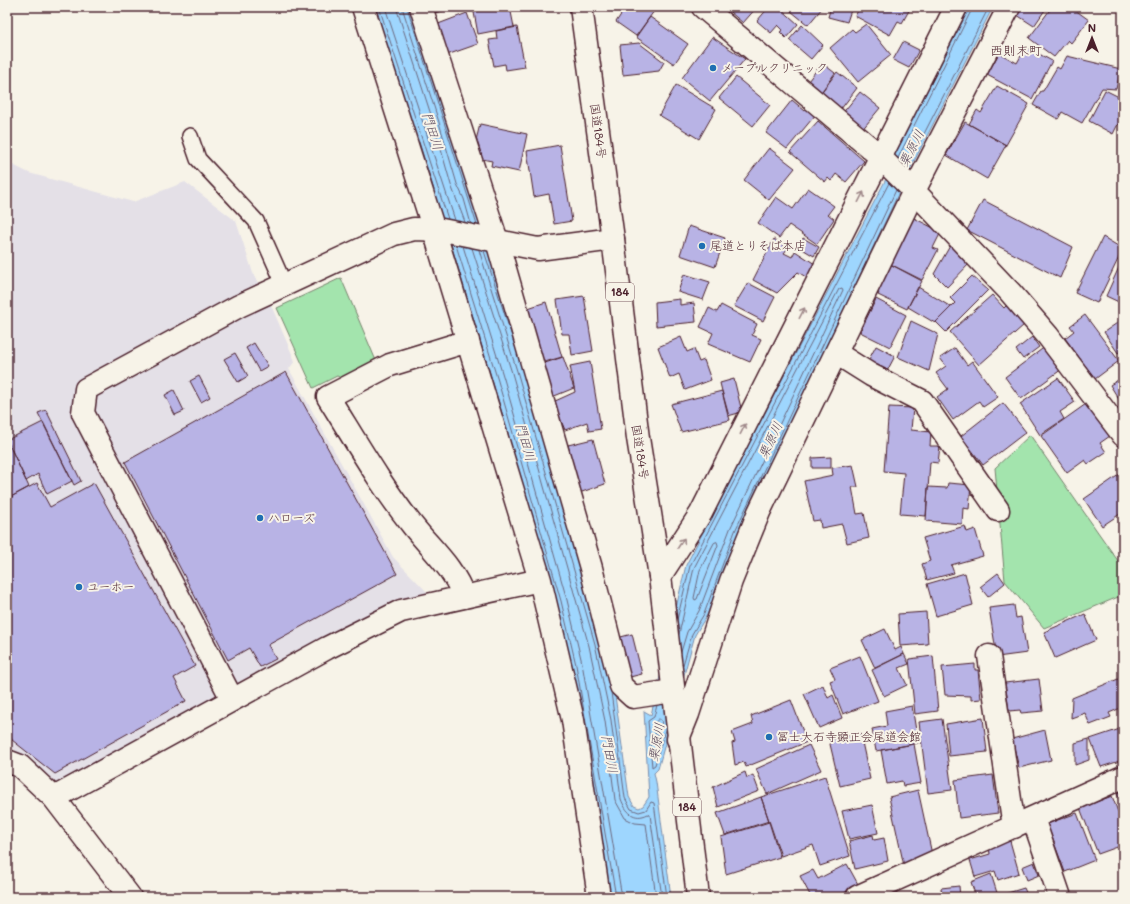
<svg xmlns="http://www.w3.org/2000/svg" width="1130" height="904" viewBox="0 0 1130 904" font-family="Mali,'Klee One',sans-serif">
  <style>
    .built { fill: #e4e0e7 }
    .green { fill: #a3e4ad; stroke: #76826c }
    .water { fill: #9ed6fe; stroke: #7c8daa }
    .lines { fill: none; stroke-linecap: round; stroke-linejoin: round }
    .shore { stroke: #6c687f; stroke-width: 1 }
    .building { fill: #b8b3e5; stroke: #4a1f2b }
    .service-casing { stroke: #4a1f2b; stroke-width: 18 }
    .minor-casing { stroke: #4a1f2b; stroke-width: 25 }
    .tertiary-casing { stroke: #4a1f2b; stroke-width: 25 }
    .trunk-casing { stroke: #4a1f2b; stroke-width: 25 }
    .service { stroke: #f7f3e8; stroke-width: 15 }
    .minor { stroke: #f7f3e8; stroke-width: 22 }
    .tertiary { stroke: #f7f3e8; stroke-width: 22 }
    .trunk { stroke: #f7f3e8; stroke-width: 22 }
    .oneway { stroke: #a0898a }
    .poi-dot { fill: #1f6fb2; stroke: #f7f3e8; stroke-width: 1.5 }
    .labels { text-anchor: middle; stroke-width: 4; stroke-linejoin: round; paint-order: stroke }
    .shield { fill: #f7f3e8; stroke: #7e5f64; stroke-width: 1 }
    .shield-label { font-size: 11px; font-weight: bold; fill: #4a1f2b }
    .poi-label { font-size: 12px; fill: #4a1f2b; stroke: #f7f3e8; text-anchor: start }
    .street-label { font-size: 12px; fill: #4a1f2b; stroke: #f7f3e8 }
    .neighbourhood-label { font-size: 13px; fill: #4a1f2b; stroke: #f7f3e8 }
    .water-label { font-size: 13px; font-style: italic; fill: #5f4d60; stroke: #f7f3e8 }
  </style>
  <rect width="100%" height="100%" fill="#f7f3e8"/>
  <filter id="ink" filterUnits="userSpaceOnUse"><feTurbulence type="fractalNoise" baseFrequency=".025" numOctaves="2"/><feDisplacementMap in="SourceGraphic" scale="8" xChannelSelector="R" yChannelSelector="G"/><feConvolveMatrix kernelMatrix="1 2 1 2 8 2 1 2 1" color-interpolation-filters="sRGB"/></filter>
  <g filter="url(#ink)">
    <path class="built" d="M7,162L29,173L133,202L185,182L236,221L253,273L270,303L295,361L289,369L393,557L430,595L391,604L57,784L7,744Z"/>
    <path class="green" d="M341,278L377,363L348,381L337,376L313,388L277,308Z
      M1030,435L1123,568V595L1044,628L1005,581L995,468Z"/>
    <path class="water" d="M370,7H410L447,117L466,181L472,196L613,681L629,797L634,806L639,808L643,806L649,797L644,711L651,715L686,565L885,181L893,158L970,7H993L908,173L739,532L707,615L695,635L658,769L654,773L656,782L671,897H607L567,666Z"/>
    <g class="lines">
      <path class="shore" d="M379,7L448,219
        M385,7L455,220
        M396,7L433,121L451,185L465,222
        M402,7L438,119L457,184L464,199L471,224
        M407,7L477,225
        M419,142L434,190
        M898,158L973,7
        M907,167L989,7
        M451,244L508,433
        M456,245L498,381L561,601L576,665L616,897
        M463,246L504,379L567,600L582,663L622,897
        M472,248L512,373L589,646L605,721L615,800L625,818L635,823L646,824L656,897
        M479,250L517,371L595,644L611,720L621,799C626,812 634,821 648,814L650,815L662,897
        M484,251L516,349
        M717,542L718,545L697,599L695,600L694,598L700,570L714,543Z
        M677,620L690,566L889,183
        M679,634L694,568L839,289L842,288L843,290L730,529L699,611L687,632L681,652
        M683,665L692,634L704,614L735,531L896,190
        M611,692L625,798L631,809L639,812L646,810L651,802L654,803L667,897
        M657,705L654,717L648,721L652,767L655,765L666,726
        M659,719L662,721L658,735L656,737L654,724Z"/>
    </g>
    <path class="building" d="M428,7H462L429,14Z
      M473,7H510L514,27L478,34Z
      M626,7H657L636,36L616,22Z
      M724,7H757L743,23Z
      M769,7H779L798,24L786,38L780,32L783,30L778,25L771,33L757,21Z
      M786,7H823L808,25Z
      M831,7H852L847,22L828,17Z
      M860,7H911L902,23L898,21L890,35L855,16Z
      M1022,7H1047L1034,26L1017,15Z
      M1052,7H1071L1089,20L1071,43L1068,40L1054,57L1029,38Z
      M467,13L478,44L444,56L433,26Z
      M650,17L688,44L674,64L636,37Z
      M866,24L891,55L858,82L830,48L852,29L855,32Z
      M802,25L823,45L811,59L789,40Z
      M517,27L525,67L506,70L505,64L494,66L489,40L497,39L496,31Z
      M712,37L745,59L710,101L682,78Z
      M903,42L919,50L909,68L893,60Z
      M639,43L664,62L659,71L623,75L620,45Z
      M1026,47L1052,61L1032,99L987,75L999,53L1017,63Z
      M1067,56L1121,69L1116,89L1102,88L1082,123L1062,112L1058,119L1033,105L1041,91H1043L1057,67L1060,69Z
      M822,63L835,73L819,95L805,85Z
      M837,72L857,88L841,109L820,94Z
      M736,77L770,105L753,126L719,98Z
      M676,85L716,109L699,139L659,115Z
      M997,86L1029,104L1006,145L969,124L977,110L981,113Z
      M1105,90L1119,97L1123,92V127L1118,124L1113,134L1089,121Z
      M860,92L880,108L861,131L841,115Z
      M792,100L805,111L809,106L817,113L787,149L766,133Z
      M818,121L864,161L846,182L836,174L831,181L828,178L825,182L790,152Z
      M965,122L1006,145L987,179L946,155Z
      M480,124L527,134L519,172L491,166L492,161L472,157Z
      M560,145L572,221L554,224L549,194L534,197L527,151Z
      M769,148L795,168L769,200L744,180Z
      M808,188L834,206L828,214L834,219L817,244L789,225L779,238L758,223L776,197L793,209Z
      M983,200L1073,247L1060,278L967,230Z
      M914,218L941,232L933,248L938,250L922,280L890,264Z
      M689,226L725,238L715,267L680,255Z
      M1103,237L1123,249L1097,303L1075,293Z
      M803,238L819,247L814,256L799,247Z
      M774,239L788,248L784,253L792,257L795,251L818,266L809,279L798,272L777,293L753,280Z
      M951,244L970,263L947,287L934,274Z
      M890,264L922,281L907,309L878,295L879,293L876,292Z
      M1120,265L1123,266V304L1106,296Z
      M684,274L710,282L703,300L678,292Z
      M972,276L988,290L946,332L936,322L955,303L950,298Z
      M748,283L775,297L763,321L734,306Z
      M918,287L951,307L935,323L908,307Z
      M992,295L1004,308L1007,305L1024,325L979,365L950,332Z
      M584,296L593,351L572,355L569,334H562L557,300Z
      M680,299V305L694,303L696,322L656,326L655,302Z
      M876,299L906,315L890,347L860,332Z
      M546,302L562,357L538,364L522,310Z
      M721,305L757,324L752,335L761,339L750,362L708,344L713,333L700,327L709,308L717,312Z
      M1085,315L1119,361L1095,379L1065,338L1074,331L1070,326Z
      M1123,319V350L1118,353L1104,332Z
      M911,321L938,334L929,371L898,357Z
      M681,337L687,352L694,349L699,362L704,360L711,380L685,390L679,374L670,378L658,347Z
      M1032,337L1039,347L1023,359L1016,350Z
      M254,343L268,366L259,371L246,348Z
      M876,346L895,356L886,373L867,363Z
      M1046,346L1062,369L1021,399L1005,377Z
      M955,348L967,365L972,361L998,397L983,407L979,401L953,420L937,397L948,389L936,373L946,366L940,358Z
      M235,353L248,376L238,382L224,359Z
      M563,357L574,388L552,397L539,365Z
      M590,362L601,429L589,431L587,422L565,430L553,402L575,392L570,366Z
      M286,372L397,574L268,645L276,659L260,667L249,648L228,660L125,462Z
      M199,376L210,397L201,402L190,381Z
      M1123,377V406L1110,385Z
      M1058,378L1075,402L1060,412L1064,419L1040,435L1020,404Z
      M734,379L742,412L728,416L720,383Z
      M174,390L184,411L175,415L165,395Z
      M722,391L730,420L681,432L671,404Z
      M1003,403L1026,432L983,465L961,436Z
      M1086,404L1110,436L1100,443L1106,452L1088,464L1085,460L1067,473L1041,436Z
      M889,407L913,408L911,430L931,432L930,446H940L938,463L930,462L926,516L900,514L904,473L884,471Z
      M46,410L81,481L74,485L38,413Z
      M43,422L72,481L47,494L38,474L26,481L7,440Z
      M593,439L605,484L579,493L568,445Z
      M7,440L29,487L7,499Z
      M831,457V468H812V458Z
      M853,465L858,487H852L857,514L864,513L869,538L847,543L842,524L821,528L820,520L813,521L804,481L833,475L832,468Z
      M1123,472V512L1102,526L1084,499Z
      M37,483L50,507L94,483L195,666L174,678L186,701L55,774L12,740L7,731V499Z
      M948,483L971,485L969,509L963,508L962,524L926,521L928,487L947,488Z
      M965,526L967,532L975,529L983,556L951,565L954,573L927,580L922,564L930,561L923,538Z
      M965,573L973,605L936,616L927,584Z
      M998,573L1005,583L988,597L980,587Z
      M1014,605L1016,618L1021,617L1027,653L997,657L989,608Z
      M926,612L928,644L900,646L898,614Z
      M1085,614L1096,640L1055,658L1044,632Z
      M885,629L895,650L901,647L904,654L875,668L862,640Z
      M632,634L642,674L626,678L617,638Z
      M904,654L909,664L899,668L907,685L884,696L872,670Z
      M860,656L878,701L843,714L830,681L835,679L830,668Z
      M933,656L938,711L915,714L909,659Z
      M975,664V670H978L981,699L971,700V696L945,695L942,667Z
      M1123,677V707L1109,713L1111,717L1090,725L1085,713L1071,718L1072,698Z
      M1039,679L1043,711L1021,713L1020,710L1009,711L1005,683Z
      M823,685L828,698L833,695L842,718L819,728L804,694Z
      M791,700L807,742L746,767L744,762L735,765L732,743L735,742L732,732L753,724L751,716Z
      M912,706L918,743L876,751L872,729L887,726L885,711Z
      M983,718L987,752L949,756L946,724Z
      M942,719L952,790L928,793L919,722Z
      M1123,728V760L1101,767L1090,739Z
      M1045,730L1051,760L1019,768L1012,739Z
      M860,733L870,779L840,786L829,740Z
      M1089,739V760L1075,765V743Z
      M914,744L921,783L903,786L902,781L887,784L881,750Z
      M809,745L821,770L767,794L756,769Z
      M745,772L747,778L753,775L759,791L718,807L713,787Z
      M993,775L998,813L959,818L955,780Z
      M825,776L850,856L820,866L813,845L781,856L761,797Z
      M1123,786V808L1115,789Z
      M918,790L933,859L904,866L889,797Z
      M1112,796L1123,825V845L1098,854L1080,808Z
      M761,797L769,821L725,835L717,813Z
      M872,805L878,833L849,839L842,811Z
      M1077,813L1095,860L1065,872L1047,824Z
      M769,822L780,857L726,874L721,837Z
      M873,835L874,840L884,838L888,861L855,869L849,841Z
      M1010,841L1019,873L998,880L995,871L975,877L970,860L990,854L989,847Z
      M1034,862L1039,875L1027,880L1022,867Z
      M847,864L859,886L836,897H811L800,876L813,870L818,879Z
      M991,874L998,896L1024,888L1028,897H976L971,882Z
      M959,886L960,897H942L941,888Z"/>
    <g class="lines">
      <g class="service-casing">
        <path id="service" d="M190,136L198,159L256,221L284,284"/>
      </g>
      <g class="minor-casing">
        <path id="minor" d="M363,7L434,230L540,580L573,720L599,897
          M421,7L497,241L591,568L621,686L633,697L673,691
          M703,7L875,152L914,191L1010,292L1048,336L1123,435
          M836,353L871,375L922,401L998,510
          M660,576L701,513L956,7
          M464,597C454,568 432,550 413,526C381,486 355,440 328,397L390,365L468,341
          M989,656L1014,827
          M678,739L688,714L731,581L759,512L914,191L1009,7
          M7,761L20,766L54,798L130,897
          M54,798L327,648L401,611L540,580
          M1033,818L1060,897
          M857,897L1123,777"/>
      </g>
      <g class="tertiary-casing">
        <path id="tertiary" d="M232,699L83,413L86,389L239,306L394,234L414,229L442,230L538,249L613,239"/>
      </g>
      <g class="trunk-casing">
        <path id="trunk" d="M581,7L613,239L638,438L660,576L698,897"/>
      </g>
      <use href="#service" class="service"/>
      <use href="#minor" class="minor"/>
      <use href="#tertiary" class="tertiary"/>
      <use href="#trunk" class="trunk"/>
    </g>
    <defs><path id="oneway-shaft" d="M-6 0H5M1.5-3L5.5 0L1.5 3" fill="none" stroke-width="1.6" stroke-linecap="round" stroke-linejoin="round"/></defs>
    <g class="oneway">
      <use href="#oneway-shaft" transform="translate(861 197) rotate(-63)"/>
      <use href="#oneway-shaft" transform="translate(802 313) rotate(-63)"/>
      <use href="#oneway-shaft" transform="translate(743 429) rotate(-63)"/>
      <use href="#oneway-shaft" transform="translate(681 543) rotate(-57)"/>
    </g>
  </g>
  <g class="poi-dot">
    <circle cx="713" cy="68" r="4"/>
    <circle cx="702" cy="246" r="4"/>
    <circle cx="260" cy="518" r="4"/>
    <circle cx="79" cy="587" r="4"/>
    <circle cx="769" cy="737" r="4"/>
  </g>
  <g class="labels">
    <g class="shield">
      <rect x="606" y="283" width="28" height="18" rx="3"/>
      <rect x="673" y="798" width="28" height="18" rx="3"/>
    </g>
    <g class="shield-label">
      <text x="620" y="296">184</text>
      <text x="687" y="811">184</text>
    </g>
    <g class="poi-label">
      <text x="721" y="72">メープルクリニック</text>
      <text x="710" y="250">尾道とりそば本店</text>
      <text x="268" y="522">ハローズ</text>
      <text x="87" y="591">ユーホー</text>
      <text x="777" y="741">冨士大石寺顕正会尾道会館</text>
    </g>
    <g class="street-label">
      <text transform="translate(598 131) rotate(82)" y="4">国道184号</text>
      <text transform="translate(640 452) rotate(81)" y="4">国道184号</text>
    </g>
    <g class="neighbourhood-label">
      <text x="1016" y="55">西則末町</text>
    </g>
    <g class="water-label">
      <text transform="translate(433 131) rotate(72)" y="5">門田川</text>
      <text transform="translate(911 148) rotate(-63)" y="5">栗原川</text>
      <text transform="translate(770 440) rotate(-65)" y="5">栗原川</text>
      <text transform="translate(526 442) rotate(74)" y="5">門田川</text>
      <text transform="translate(656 742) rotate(-80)" y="5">栗原川</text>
      <text transform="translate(610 754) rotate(80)" y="5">門田川</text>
    </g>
  </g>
  <rect width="1130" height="904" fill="none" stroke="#f7f3e8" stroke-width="24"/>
  <rect x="12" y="12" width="1106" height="880" fill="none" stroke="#4a1f2b" stroke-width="1.5" filter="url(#ink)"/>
  <g transform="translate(1092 38)" stroke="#f7f3e8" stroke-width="3" paint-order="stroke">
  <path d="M0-3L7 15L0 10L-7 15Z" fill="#4a1f2b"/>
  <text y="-6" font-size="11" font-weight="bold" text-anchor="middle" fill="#4a1f2b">N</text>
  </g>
</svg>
